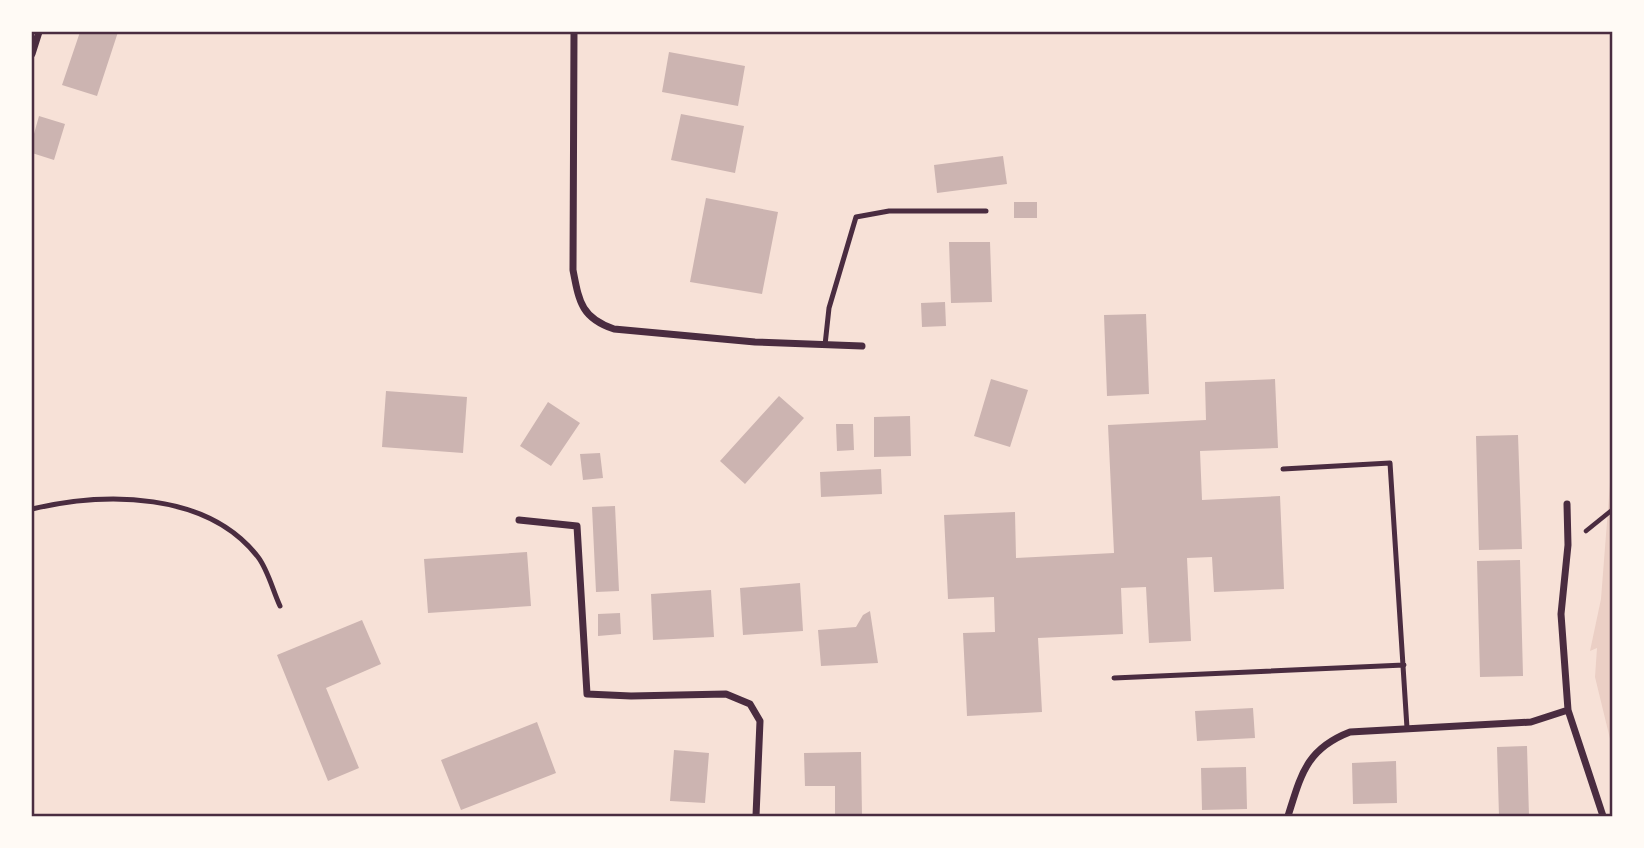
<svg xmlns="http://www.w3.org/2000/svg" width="1644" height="848" viewBox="0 0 1644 848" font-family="'Varela Round',sans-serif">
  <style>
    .green { fill: #ebcfc5 }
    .building { fill: #ccb4b1 }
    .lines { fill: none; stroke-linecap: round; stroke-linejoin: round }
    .path { stroke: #4a2c40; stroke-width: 4.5 }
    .service { stroke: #4a2c40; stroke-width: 5 }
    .minor { stroke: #4a2c40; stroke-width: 7 }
    .neatline { fill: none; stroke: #4a2c40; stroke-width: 2.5 }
  </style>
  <rect width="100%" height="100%" fill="#f7e1d7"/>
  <path class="green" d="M1612,458V747L1595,677L1597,648L1590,651L1601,599Z"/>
  <path class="building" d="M80,32H118L97,96L62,85Z
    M669,52L745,66L738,106L662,92Z
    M681,114L744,126L735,173L671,160Z
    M39,116L65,124L54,160L32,153V141Z
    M1003,156L1007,184L937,193L934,165Z
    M706,198L778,212L762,294L690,282Z
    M1014,202H1037V218H1014Z
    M949,242H990L992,302L951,303Z
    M945,302L946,326L922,327L921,303Z
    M1146,314L1149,394L1107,396L1104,315Z
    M991,379L1028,390L1010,447L974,436Z
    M1275,379L1278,448L1200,451L1202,500L1280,496L1284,589L1214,592L1212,557L1187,558L1191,641L1149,643L1146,587L1121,588L1123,634L1038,638L1042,712L967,716L963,633L995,632L994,597L948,599L944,515L1015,512L1016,558L1114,553L1108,425L1206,420L1205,382Z
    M386,391L467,397L463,453L382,447Z
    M779,396L804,418L745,484L720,461Z
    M548,402L580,423L551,466L520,446Z
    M910,416L911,456L874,457V417Z
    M836,424H853L854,450L837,451Z
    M1518,435L1522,549L1479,550L1476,436Z
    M600,453L603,478L583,480L580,454Z
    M881,469L882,494L821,497L820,472Z
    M615,506L619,591L596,592L592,507Z
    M527,552L531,606L428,613L424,559Z
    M1520,560L1523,676L1480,677L1477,561Z
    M800,583L803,631L743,635L740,588Z
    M711,590L714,637L653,640L651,594Z
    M870,611L878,663L821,666L818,630L856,627L863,615Z
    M620,613L621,634L598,636V614Z
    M362,620L381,664L326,688L359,768L328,781L277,655Z
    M1253,708L1255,738L1197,741L1195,711Z
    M537,722L556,773L461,810L441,760Z
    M1527,746L1529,816H1499L1497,747Z
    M674,750L709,753L705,803L670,801Z
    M861,752L862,816H835V786H805L804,753Z
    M1396,761L1397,803L1353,804L1352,763Z
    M1246,767L1247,809L1202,810L1201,768Z"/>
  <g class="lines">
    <path class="path" d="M1586,531L1612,510"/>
    <path class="service" d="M825,345L829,308L856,217L889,211H986
      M1283,469L1390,463L1407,728
      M32,509C105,492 207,491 258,557C268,570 273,591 280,606
      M1114,678L1404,665"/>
    <path class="minor" d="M574,32L573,270C579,301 581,318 614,329L755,342L862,346
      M32,54L39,32
      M519,520L577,526L587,694L631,696L726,694L750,704L760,721L756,816
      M1568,710L1603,816
      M1288,816C1301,775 1306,749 1350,732L1531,722L1568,710L1561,614L1568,545L1567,504"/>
  </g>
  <rect width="1644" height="848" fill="none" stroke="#fffaf5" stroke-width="66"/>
  <rect x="33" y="33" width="1578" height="782" class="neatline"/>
</svg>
